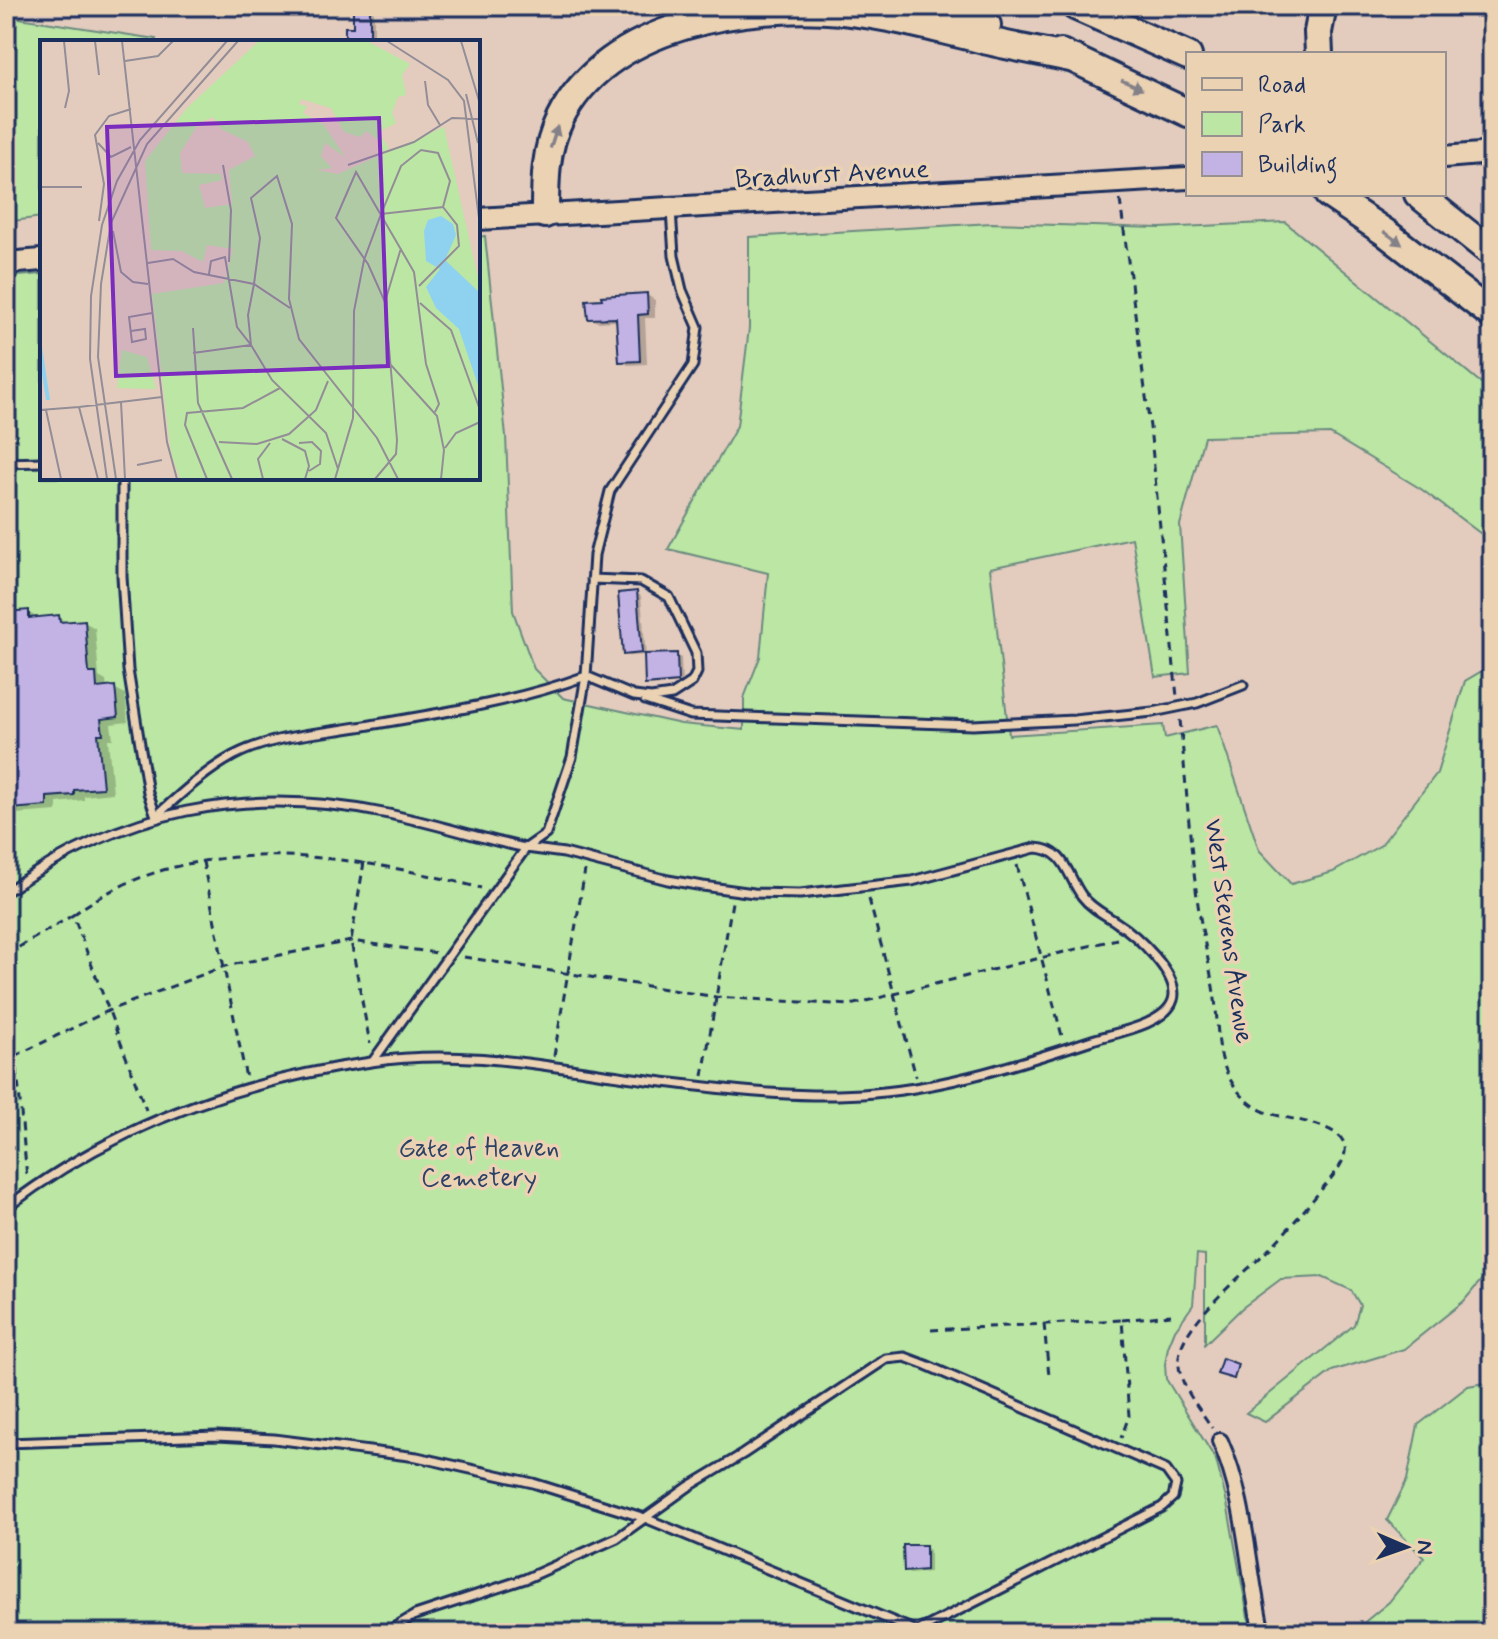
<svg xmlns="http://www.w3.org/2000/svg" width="1498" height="1639" viewBox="0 0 1498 1639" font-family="Mynerve,sans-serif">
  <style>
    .green { fill: #bbe6a3; stroke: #6b8a80; stroke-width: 2 }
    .shadow { fill: #0003 }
    .building { fill: #c3b3e4; stroke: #1b2f5e; stroke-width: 2 }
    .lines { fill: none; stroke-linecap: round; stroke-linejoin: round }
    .service-casing { stroke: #1b2f5e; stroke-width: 13 }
    .minor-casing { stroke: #1b2f5e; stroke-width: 20 }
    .secondary-casing { stroke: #1b2f5e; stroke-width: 26 }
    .motorway-casing { stroke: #1b2f5e; stroke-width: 32 }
    .path { stroke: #1b2f5e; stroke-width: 3; stroke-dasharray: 8 6; stroke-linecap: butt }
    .service { stroke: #ebd2b3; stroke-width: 7 }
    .minor { stroke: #ebd2b3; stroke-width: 14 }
    .secondary { stroke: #ebd2b3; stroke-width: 20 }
    .motorway { stroke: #ebd2b3; stroke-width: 26 }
    .oneway { fill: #838088 }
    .labels { text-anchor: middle; stroke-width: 7; stroke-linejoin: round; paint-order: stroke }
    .street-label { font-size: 26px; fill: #1b2f5e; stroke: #ebd2b3 }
    .park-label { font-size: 26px; fill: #2b4165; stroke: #ebd2b3 }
    .inset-river { fill: none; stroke: #8fd2f0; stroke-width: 4 }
    .inset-road { fill: none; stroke: #938d97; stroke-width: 2 }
    .view { fill: #7b2cbf; fill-opacity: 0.15; stroke: #7b2cbf; stroke-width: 4 }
    .inset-edge { fill: none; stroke: #1b2f5e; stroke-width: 4 }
  </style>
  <rect width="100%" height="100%" fill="#e3ccbd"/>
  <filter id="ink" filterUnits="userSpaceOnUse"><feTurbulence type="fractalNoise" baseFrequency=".0125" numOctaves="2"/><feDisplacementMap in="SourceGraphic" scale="16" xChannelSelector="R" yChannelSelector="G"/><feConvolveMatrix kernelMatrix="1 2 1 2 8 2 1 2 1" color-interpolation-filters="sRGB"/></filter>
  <g filter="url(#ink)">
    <path class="green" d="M6,16L156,39L155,42H42V217L6,222Z
      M1285,222L1492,392V542L1421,489L1330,434L1204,437L1180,525L1190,673L1155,677L1132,538L990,568L1009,735L1163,725L1165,738L1217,725L1259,850L1291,884L1333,872L1381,845L1437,773L1465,681L1492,665V1267L1464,1301L1404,1349L1332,1371L1265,1422L1246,1413L1354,1325L1360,1305L1351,1290L1322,1277L1281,1279L1242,1308L1205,1344V1255L1197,1254L1193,1305L1175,1330L1168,1347L1165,1364L1166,1379L1216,1460L1227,1503L1248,1617L1255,1633H6V277L42,274V478H478V237L485,236L506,436L513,611L534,669L563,698L681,724L744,730V698L760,657L768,573L668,549L737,426L749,328V237L992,223L1160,228Z
      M1492,1382V1633H1412L1409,1629L1401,1633H1286L1285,1630H1355L1389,1602L1424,1558L1387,1520L1407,1480L1418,1425L1468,1386Z"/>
    <path class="shadow" d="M369,9L374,12V42H347Z
      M647,295L655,300V318H645L647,364L628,365L621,360L618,321L597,322L590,318L604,301Z
      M637,593L641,596L646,656L677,655L681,658L682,683L651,686L647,684L646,655L629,656L625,654Z
      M28,612L39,619L58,617L70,624L84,622L95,628L99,677L106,681L107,689L114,688L125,694L128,722L111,724L113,739H108L113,793L84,796V800L57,803V811L15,814V837L11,855L6,861V614Z
      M925,1547L930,1550V1572L910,1574L905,1571Z"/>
    <path class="building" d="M370,7V42H345V27H353V8Z
      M647,293L648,314L638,315L640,361L619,362L616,318L588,319L586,300L602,299L601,296Z
      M637,591L642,653L623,655L618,593Z
      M29,610V618L59,615L60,622L85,620L89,673H96L97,688L115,686L118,717L101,719L103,734H98L103,788L74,790V795L47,797V806L10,809L6,763V612Z
      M677,653L678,682L645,685L644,654Z
      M1222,1358L1238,1364L1234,1379L1217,1374Z
      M903,1545H926V1570L904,1572Z"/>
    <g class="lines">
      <g class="service-casing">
        <path id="service" d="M6,463L42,462
          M122,478V576L128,670L148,793L156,816C181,794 204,772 233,756C271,736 316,734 358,727C435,714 512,703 586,676L634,696L651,698L672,695L692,682L697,672L696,653L669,597L641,581L592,579
          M645,700L691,715L973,725L1074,720L1153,712L1197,703L1243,685
          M526,848L546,834L572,757L586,676L594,555L610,491L693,365L698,327L682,290L674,256L671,210
          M6,892C122,810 244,785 383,813C431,822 478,838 526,848L373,1061
          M6,1208C113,1126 238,1081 371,1062C472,1046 572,1072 672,1083C738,1091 808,1099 874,1093C948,1087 1022,1063 1092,1040C1114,1033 1165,1025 1173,1000C1181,975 1135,934 1116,922C1104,914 1091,908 1082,896C1067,876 1066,849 1035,848L912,881L800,894L754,893L703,886L668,880L564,853L526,848
          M6,1443L217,1436L274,1439L417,1457L533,1483L645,1518L919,1632
          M356,1633L388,1631L415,1615L525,1579L617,1538L688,1487L743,1454L886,1359L905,1357L926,1365L1166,1470L1176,1484L1173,1497L1162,1507L914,1633"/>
      </g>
      <g class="minor-casing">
        <path id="minor" d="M1220,1441C1247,1502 1247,1569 1262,1633"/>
      </g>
      <g class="secondary-casing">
        <path id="secondary" d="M1444,157L1492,153
          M478,219L1188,178
          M6,263L42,260"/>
      </g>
      <g class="motorway-casing">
        <path id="motorway" d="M927,6L987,25
          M1075,6L1188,56
          M1061,53L1188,113
          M1319,54L1318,32L1323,6
          M1488,153L1492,151
          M1328,194L1386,233L1492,315
          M1418,194L1492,253
          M545,214C545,181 545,149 560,119C607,24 747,2 843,11C890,16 935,28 980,39C1011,47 1043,52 1075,59"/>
      </g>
      <path class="path" d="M1120,200L1150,427L1177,697
        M1180,720C1186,779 1189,838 1197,897C1201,929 1209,961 1214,993C1219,1021 1215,1051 1229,1077C1236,1091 1248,1104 1263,1111C1295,1124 1377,1122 1332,1177C1314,1198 1296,1221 1276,1242C1251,1269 1183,1320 1179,1357C1176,1383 1199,1407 1212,1428
        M203,862L246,1078
        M364,862L351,941L370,1044
        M1017,865L1062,1036
        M869,899L916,1077
        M73,915C189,827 351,854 481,888
        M464,957L716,997L850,1005L1117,939
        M6,971L14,950L73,915L146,1110
        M8,971L27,1178
        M15,1056L110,1010L225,966L351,941L437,953
        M554,1056L585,870
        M703,1076L732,902
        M1122,1320L1171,1315
        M1044,1324L1049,1376
        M931,1330L1122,1320L1129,1416L1121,1438"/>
      <use href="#service" class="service"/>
      <use href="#minor" class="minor"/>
      <use href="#secondary" class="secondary"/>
      <use href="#motorway" class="motorway"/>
    </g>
    <defs><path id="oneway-solid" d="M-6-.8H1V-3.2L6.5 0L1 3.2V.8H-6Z" transform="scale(2)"/></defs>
    <g class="oneway">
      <use href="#oneway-solid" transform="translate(1132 85) rotate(25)"/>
      <use href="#oneway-solid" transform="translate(554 137) rotate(-72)"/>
      <use href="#oneway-solid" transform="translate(1393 238) rotate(36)"/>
    </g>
  </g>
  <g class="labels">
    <g class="street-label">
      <text transform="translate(832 173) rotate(-3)" y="9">Bradhurst Avenue</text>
      <text transform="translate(1230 931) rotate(82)" y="9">West Stevens Avenue</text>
    </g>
    <g class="park-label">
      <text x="479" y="1156">Gate of Heaven<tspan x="479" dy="30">Cemetery</tspan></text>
    </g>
  </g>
  <g transform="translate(40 40)">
    <rect width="440" height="440" fill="#e3ccbd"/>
    <path d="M219,1H327L370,24L362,35L366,55L358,57L352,73L356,83L339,92L349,109L339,113V101L327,91L320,97L304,92L291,68L261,59L259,64L267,66L263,73L284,85L305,117L285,103L281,116L292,128L277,130L298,134L404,87L440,247V439H140L131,413L112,254L184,243L193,209L167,205L163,222L142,211L111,210L105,121L147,68ZM173,77L181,89L208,102L215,116L189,130L192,164L165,168L159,145L182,140L181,134L142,133L140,113L159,83ZM82,310L107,317L116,349L77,348Z" fill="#bbe6a3" fill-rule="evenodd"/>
    <path d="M401,176L413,184L416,195L405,220L439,252L440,351L419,289L396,268L386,247L400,229L386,221L384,191L388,180Z" fill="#8fd2f0"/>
    <path class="inset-river" d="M0,307L8,360"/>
    <path class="inset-road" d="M24,1L29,51L25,68M55,1L59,35M82,1L127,402L137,439M347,1L408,40L424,61L440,186M421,1L440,64M85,21L118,16L133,1M385,41L388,65L400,85M426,54L438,103M58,103L71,117L91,107M183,125L191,170L189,222M308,125L374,102L412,78L440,79M0,147H42M59,181L64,144L55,95L69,76L91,69M73,191L81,232L93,242L108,244M108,223L133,219L154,232L214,244L220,198L211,158L237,136L252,184L249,259L259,299L337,398L358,439M379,246L419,206L417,185L403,167M345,262L361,208M380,263L411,290L440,370M250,268L214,244L208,275L211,305L232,340L286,393L298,429M153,288L158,363L192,439M91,291L105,289L106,299L92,302L89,277L112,273M153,313L211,305L197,287L185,217L171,221L169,234M350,324L397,376L404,410L401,439M81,362L85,439M39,367L122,357M39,367L58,439M0,370L39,367M6,370L21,439M242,399L265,411L269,426L265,439M179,402L217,404L249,394L276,370L288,341M259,403L272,402L281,411L280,424L269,431M405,408L416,393L440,382M97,425L122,420M67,439L50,319L51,256L62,185L77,141L100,100L187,1M76,439L58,317L61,244L71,183L107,104L198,1M167,439L145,385L147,373L203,368L240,348M223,439L218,419L230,403M295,439L313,378L314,271L324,220L341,174L361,126L381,110L398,113L410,141L403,167L341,174M335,439L356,414L357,400L345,262L328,224L296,178L316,132L374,232L386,324L399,364L395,372"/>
    <path class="view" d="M339,78L348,326L76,336L67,87Z"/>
    <rect width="440" height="440" class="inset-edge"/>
  </g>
  <rect width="1498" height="1639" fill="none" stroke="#ebd2b3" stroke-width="32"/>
  <rect x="16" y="16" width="1466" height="1607" fill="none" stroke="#1b2f5e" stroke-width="3" filter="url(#ink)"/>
  <rect x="1186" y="52" width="260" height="144" fill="#ebd2b3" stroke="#989191" stroke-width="2"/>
  <rect x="1202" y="78" width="40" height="12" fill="#ebd2b3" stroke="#989191" stroke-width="2"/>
  <text x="1258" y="92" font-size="24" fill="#1b2f5e">Road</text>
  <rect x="1202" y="112" width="40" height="24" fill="#bbe6a3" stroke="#989191" stroke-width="2"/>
  <text x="1258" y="132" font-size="24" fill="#1b2f5e">Park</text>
  <rect x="1202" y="152" width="40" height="24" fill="#c3b3e4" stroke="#989191" stroke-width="2"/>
  <text x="1258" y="172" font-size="24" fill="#1b2f5e">Building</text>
  <g transform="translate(1406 1547) rotate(92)" stroke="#ebd2b3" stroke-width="6" paint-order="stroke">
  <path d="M0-6L14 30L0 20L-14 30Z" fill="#1b2f5e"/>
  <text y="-12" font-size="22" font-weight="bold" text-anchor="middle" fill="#1b2f5e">N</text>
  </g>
</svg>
